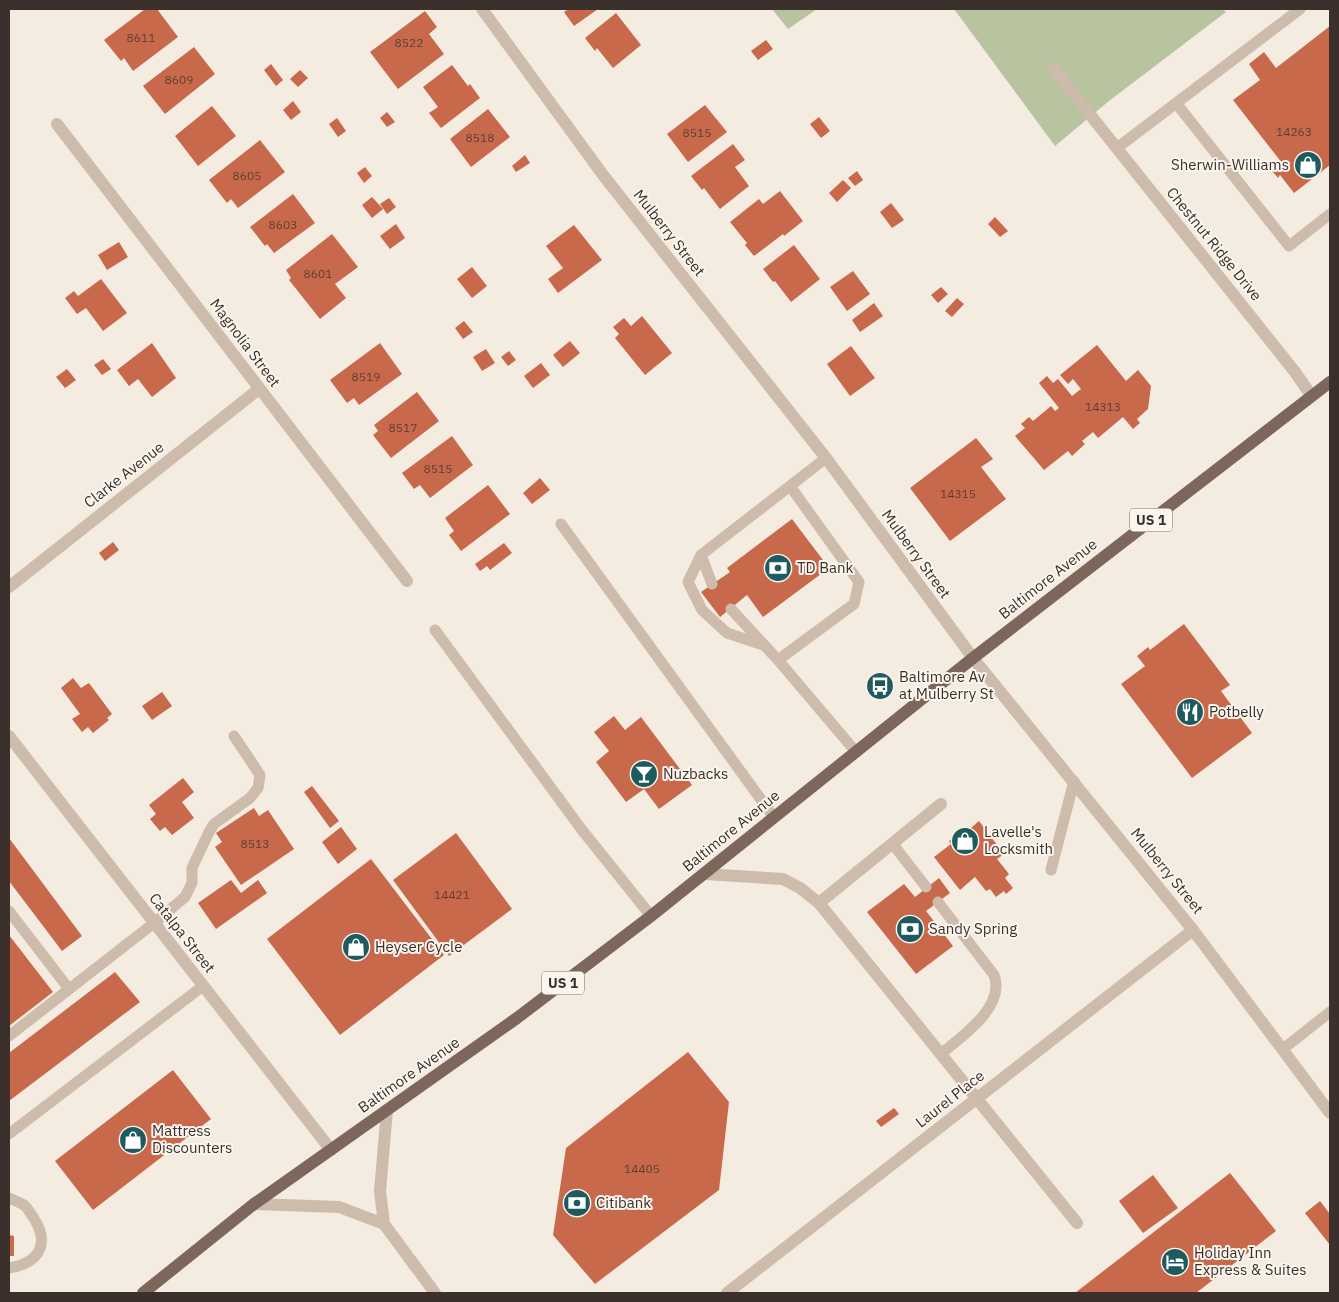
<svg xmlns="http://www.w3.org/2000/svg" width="1339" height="1302" viewBox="0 0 1339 1302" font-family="'IBM Plex Sans',sans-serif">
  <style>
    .green { fill: #b8c4a0 }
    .building { fill: #c8694b }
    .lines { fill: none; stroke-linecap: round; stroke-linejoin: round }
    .service { stroke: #cdbbac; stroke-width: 11 }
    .minor { stroke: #cdbbac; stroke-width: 12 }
    .tertiary { stroke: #cdbbac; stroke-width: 12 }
    .primary { stroke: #7d675c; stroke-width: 12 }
    .labels { text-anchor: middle; stroke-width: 4; stroke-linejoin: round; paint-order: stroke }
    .number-label { font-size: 12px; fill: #5e3e33 }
    .shield { fill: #fbf5ee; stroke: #756b66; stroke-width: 1 }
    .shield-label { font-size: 14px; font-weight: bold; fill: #3b302b }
    .poi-label { font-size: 15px; fill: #3b302b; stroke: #fbf5ee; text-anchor: start }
    .street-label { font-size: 15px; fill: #3b302b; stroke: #fbf5ee }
  </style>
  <rect width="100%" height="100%" fill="#f4ebe1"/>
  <path class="green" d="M772,9H817L788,29Z
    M954,9H1223L1226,12L1109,101L1055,146Z"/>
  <path class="building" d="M145,9H157L178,37L133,71L124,58L121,61L104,40Z
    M565,9H598L574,26L564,12L567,10Z
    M425,11L437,27L429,34L444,54L398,89L370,52Z
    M616,13L641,45L613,68L597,48L595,51L585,38Z
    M1330,26V165L1294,193L1280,175L1278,178L1272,171L1282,163L1233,100L1260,80L1249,64L1264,52L1276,68Z
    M766,40L773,49L758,60L751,51Z
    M194,47L215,74L165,114L143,86Z
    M271,64L283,80L276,86L264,70Z
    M452,65L468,86L470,84L480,98L441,128L429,113L438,107L423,87Z
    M300,70L308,78L298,87L290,79Z
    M293,101L301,112L291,120L283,110Z
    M705,105L727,132L688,162L667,134Z
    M212,106L236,136L198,166L175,136Z
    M488,109L510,137L471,167L450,139Z
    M387,112L395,122L387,127L380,118Z
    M819,117L830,131L821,138L810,124Z
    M337,118L346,131L338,137L329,124Z
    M260,140L285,172L238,208L231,199L227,203L209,180Z
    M733,144L745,160L735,167L749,186L720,209L704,188L702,190L691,176Z
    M525,155L530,163L516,172L512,166Z
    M365,167L372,176L364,183L357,173Z
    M857,171L863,180L855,186L848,178Z
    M843,180L851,188L837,202L829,193Z
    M780,191L803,221L784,236L783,234L754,256L745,245L747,243L730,222L759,199L763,204Z
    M293,194L315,223L274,253L267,244L265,246L250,227Z
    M372,197L383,209L372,218L362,205Z
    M389,198L396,207L387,214L380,204Z
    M891,203L904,220L892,228L880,212Z
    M995,217L1008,231L1000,237L988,224Z
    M396,224L405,238L390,249L380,236Z
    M574,225L602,260L558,293L548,279L563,268L546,246Z
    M332,234L358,267L335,284L346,298L320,319L289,280L291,278L286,270Z
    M119,242L128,257L107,270L98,255Z
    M794,245L820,279L791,302L775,281L773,282L763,269Z
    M472,267L487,286L472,298L457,279Z
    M853,271L870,294L847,311L830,287Z
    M101,279L127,313L103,331L86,308L77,314L65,298L74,291L78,296Z
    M941,287L948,294L938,303L931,295Z
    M957,298L964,304L952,317L945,311Z
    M874,303L883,316L860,332L852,320Z
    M642,316L672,353L645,375L615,338L619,334L613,327L624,318L631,326Z
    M464,321L473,332L463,339L455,328Z
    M570,341L580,353L563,367L553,355Z
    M152,343L176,378L152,397L138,379L129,386L117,370Z
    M380,343L402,374L359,405L354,398L347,403L330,380Z
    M1097,345L1126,381L1138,370L1151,386L1148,409L1137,419L1140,423L1133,429L1123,417L1098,438L1093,432L1082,441L1085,444L1072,456L1068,451L1044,470L1015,436L1025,428L1021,424L1029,417L1033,421L1051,406L1055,411L1059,408L1039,383L1047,376L1053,383L1058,379L1072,396L1081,389L1073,379L1068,384L1060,375Z
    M851,346L875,378L850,396L827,364Z
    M486,349L495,363L482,371L473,357Z
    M509,351L516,360L508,366L501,357Z
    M103,359L111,369L102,375L94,365Z
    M541,363L550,375L533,388L524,376Z
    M67,369L76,380L65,388L56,377Z
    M417,392L439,421L391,458L373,435L378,431L374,425Z
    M452,436L473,465L430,498L420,485L414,489L402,473Z
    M976,438L993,459L981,467L1006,499L950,541L910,488Z
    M540,478L550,490L532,504L523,493Z
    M488,485L510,514L461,551L449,535L454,531L445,518Z
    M792,519L829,568L763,617L747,595L720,617L701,592L730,572L727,568Z
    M113,542L119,550L105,561L99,553Z
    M504,543L512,553L490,570L487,566L480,571L475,564Z
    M1184,624L1230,685L1221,691L1252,733L1192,778L1121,684L1145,666L1137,656L1148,647L1150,650Z
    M73,678L81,688L89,683L112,714L107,718L109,720L93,733L88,727L82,732L72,719L80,714L61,688Z
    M162,692L172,706L152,720L142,706Z
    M614,716L625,730L641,717L692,785L659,809L644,789L626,802L596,762L609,751L594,732Z
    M183,778L194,792L182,802L194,818L172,835L165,827L160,831L150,819L156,814L149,805Z
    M312,786L339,821L330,828L304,792Z
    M254,808L259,816L268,810L294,849L241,885L215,847L222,842L216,833Z
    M979,821L1004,854L997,859L1009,874L1005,878L1013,888L1006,894L1004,891L996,897L990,889L986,891L975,877L960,890L934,857L951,844L949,841L960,831L963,835Z
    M341,827L357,849L338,864L322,842Z
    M456,833L512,909L449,956L393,880Z
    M9,838L82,936L62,951L9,881Z
    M371,859L444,955L340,1035L267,939Z
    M939,878L950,893L926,911L953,946L916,974L867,912L904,884L915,897Z
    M231,880L241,893L258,880L267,893L216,929L198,903Z
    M9,935L53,992L9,1026Z
    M115,972L140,1002L9,1101V1053Z
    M688,1052L729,1102L719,1190L595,1284L553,1235L566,1148Z
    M173,1070L211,1119L93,1210L55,1161Z
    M894,1108L899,1114L881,1127L876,1121Z
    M1230,1173L1276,1231L1196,1293H1075Z
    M1153,1175L1178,1208L1143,1233L1119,1201Z
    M1320,1201L1330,1214V1245L1305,1213Z
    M9,1235L14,1236V1256H9Z"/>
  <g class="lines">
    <path class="service" d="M1176,103L1289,246L1330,214
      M1117,148L1300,9
      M561,524L773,816
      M701,555L688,582L702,610L727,633L763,645
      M712,584L701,555L826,458
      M731,609L778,660L856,752
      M435,630L582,830L651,916
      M778,660L854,604L859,582L790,486
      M892,843L926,887
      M1051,870L1074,781
      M938,902L994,975C1006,1007 962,1036 941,1054
      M9,911L69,989
      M9,1036L154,923L185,897L192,883V868L209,832L214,824L250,798L258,788L260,775L234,736
      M1283,1049L1330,1012
      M9,1134L203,986
      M9,1198C13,1200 19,1202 24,1205C27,1207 30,1213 33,1217C51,1244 39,1263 9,1268"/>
    <path class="minor" d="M482,9L603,175L826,458L973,658
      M1053,68L1295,372L1311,395
      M57,124L407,581
      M9,587L259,389
      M9,736L331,1150
      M705,874L783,879L800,888L819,903L1077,1223
      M819,903L941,804
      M254,1204L339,1207L384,1224L435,1293
      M384,1224L380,1191L387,1110"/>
    <path class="tertiary" d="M973,658L1193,930L1330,1113
      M727,1293L1193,930"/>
    <path class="primary" d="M143,1293L254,1204L517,1018L651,916L973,658L1330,382"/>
  </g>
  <defs>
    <g id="shop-disc" transform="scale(1.4375)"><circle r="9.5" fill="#1f5a5e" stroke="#fbf5ee"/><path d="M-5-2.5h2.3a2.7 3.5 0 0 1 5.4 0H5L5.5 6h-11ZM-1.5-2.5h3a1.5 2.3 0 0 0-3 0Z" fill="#fff"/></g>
    <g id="bank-disc" transform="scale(1.4375)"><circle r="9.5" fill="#1f5a5e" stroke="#fbf5ee"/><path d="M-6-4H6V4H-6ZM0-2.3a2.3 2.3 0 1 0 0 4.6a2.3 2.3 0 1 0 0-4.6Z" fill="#fff"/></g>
    <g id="bus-disc" transform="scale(1.4375)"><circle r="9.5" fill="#1f5a5e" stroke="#fbf5ee"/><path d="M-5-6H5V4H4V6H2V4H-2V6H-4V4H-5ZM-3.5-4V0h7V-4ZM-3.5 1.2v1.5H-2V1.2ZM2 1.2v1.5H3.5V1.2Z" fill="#fff"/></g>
    <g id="restaurant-disc" transform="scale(1.4375)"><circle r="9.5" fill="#1f5a5e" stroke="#fbf5ee"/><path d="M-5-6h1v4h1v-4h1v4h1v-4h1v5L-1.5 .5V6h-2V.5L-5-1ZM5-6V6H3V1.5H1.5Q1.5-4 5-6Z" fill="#fff"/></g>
    <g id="bar-disc" transform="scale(1.4375)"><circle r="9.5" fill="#1f5a5e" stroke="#fbf5ee"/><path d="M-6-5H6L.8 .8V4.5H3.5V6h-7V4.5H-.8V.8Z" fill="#fff"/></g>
    <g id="hotel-disc" transform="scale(1.4375)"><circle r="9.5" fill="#1f5a5e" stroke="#fbf5ee"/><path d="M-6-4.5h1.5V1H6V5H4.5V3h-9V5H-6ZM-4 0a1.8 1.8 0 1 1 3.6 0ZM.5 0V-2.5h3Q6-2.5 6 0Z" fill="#fff"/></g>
  </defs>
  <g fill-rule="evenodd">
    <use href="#shop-disc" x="1308" y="165"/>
    <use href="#bank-disc" x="778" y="568"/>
    <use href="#bus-disc" x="880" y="686"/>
    <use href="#restaurant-disc" x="1190" y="712"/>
    <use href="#bar-disc" x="644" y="774"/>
    <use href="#shop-disc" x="965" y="841"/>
    <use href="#bank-disc" x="910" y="929"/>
    <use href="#shop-disc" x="356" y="947"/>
    <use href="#shop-disc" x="133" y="1140"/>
    <use href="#bank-disc" x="577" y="1203"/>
    <use href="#hotel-disc" x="1175" y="1262"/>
  </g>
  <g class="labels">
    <g class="number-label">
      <text x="141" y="42">8611</text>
      <text x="409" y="47">8522</text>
      <text x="179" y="84">8609</text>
      <text x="1294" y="136">14263</text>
      <text x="697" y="137">8515</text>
      <text x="480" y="142">8518</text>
      <text x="247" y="180">8605</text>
      <text x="283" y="229">8603</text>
      <text x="318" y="278">8601</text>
      <text x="366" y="381">8519</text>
      <text x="1103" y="411">14313</text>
      <text x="403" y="432">8517</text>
      <text x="438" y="473">8515</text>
      <text x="958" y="498">14315</text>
      <text x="255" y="848">8513</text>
      <text x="452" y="899">14421</text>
      <text x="642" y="1173">14405</text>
    </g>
    <g class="shield">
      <rect x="1130" y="508.5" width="42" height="23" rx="4"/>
      <rect x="542" y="971.5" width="42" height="23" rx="4"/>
    </g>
    <g class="shield-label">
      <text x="1151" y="525">US 1</text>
      <text x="563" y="988">US 1</text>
    </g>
    <g class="poi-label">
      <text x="1289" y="170" text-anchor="end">Sherwin-Williams</text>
      <text x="797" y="573">TD Bank</text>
      <text x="899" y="682">Baltimore Av<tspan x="899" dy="17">at Mulberry St</tspan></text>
      <text x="1209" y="717">Potbelly</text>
      <text x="663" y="779">Nuzbacks</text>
      <text x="984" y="837">Lavelle's<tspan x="984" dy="17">Locksmith</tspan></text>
      <text x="929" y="934">Sandy Spring</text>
      <text x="375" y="952">Heyser Cycle</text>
      <text x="152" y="1136">Mattress<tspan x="152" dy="17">Discounters</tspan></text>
      <text x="596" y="1208">Citibank</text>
      <text x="1194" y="1258">Holiday Inn<tspan x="1194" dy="17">Express &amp; Suites</tspan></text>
    </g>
    <g class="street-label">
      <text transform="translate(669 233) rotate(52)" y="5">Mulberry Street</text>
      <text transform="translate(1214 244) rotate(51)" y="5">Chestnut Ridge Drive</text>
      <text transform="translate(245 343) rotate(53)" y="5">Magnolia Street</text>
      <text transform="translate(124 475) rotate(-38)" y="5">Clarke Avenue</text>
      <text transform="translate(916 554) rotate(54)" y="5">Mulberry Street</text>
      <text transform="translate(1048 579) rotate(-38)" y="5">Baltimore Avenue</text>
      <text transform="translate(731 831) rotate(-39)" y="5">Baltimore Avenue</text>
      <text transform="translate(1167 871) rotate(51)" y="5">Mulberry Street</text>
      <text transform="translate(182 933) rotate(52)" y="5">Catalpa Street</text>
      <text transform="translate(409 1075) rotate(-35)" y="5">Baltimore Avenue</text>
      <text transform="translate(950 1099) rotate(-38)" y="5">Laurel Place</text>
    </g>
  </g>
  <rect width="1339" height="1302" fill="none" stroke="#3b302b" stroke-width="20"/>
</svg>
